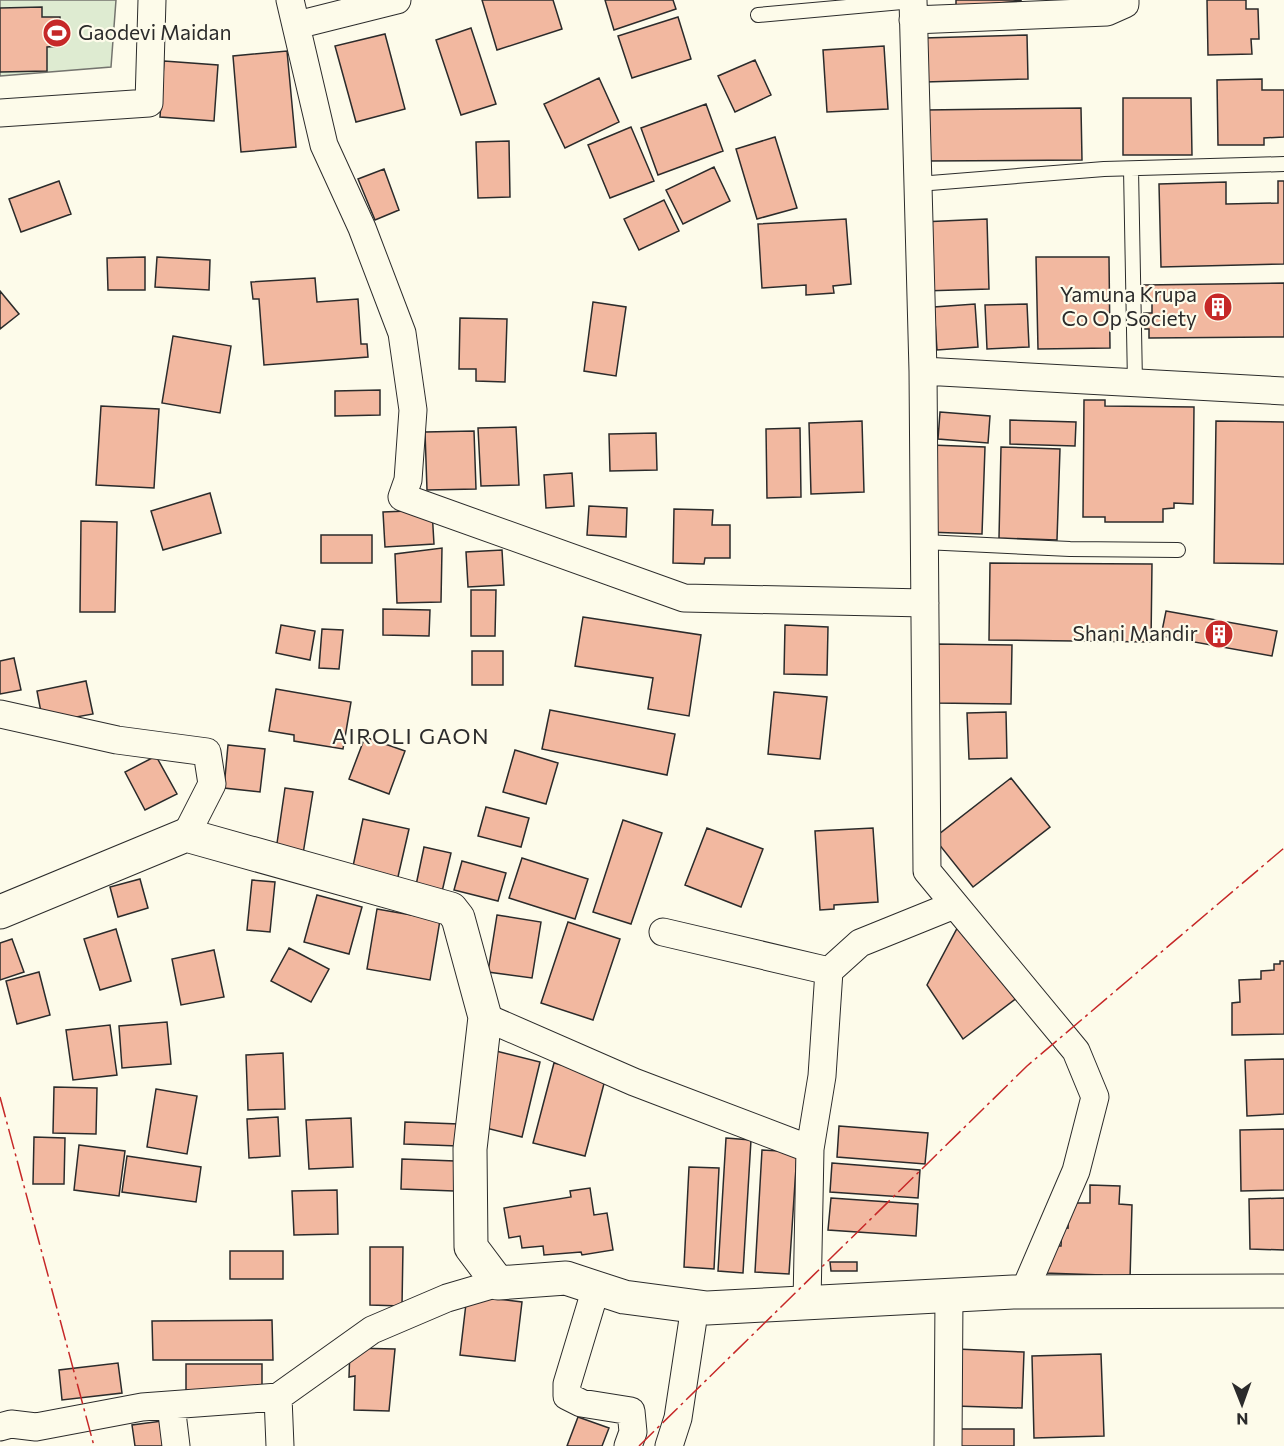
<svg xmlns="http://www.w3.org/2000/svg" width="1284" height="1446" viewBox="0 0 1284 1446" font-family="Commissioner,sans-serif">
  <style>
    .green { fill: #deebd1; stroke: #74746e; stroke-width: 1.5 }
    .building { fill: #f2b8a0; stroke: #2b2b2b; stroke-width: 1.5 }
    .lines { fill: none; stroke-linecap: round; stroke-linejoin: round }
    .service-casing { stroke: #2b2b2b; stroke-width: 16 }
    .minor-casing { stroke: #2b2b2b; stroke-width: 29 }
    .tertiary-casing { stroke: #2b2b2b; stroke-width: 35 }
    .service { stroke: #fdfbea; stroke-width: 14 }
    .minor { stroke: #fdfbea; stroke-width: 27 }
    .tertiary { stroke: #fdfbea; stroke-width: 33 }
    .power { stroke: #c62828; stroke-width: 1.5; stroke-dasharray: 21 4.5 3 4.5; stroke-linecap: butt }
    .labels { text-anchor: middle; stroke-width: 4.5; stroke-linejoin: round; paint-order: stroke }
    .poi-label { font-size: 21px; fill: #2b2b2b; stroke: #fdfbea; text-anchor: end }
    .neighbourhood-label { font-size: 22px; letter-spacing: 1.5px; fill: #2b2b2b; stroke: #fdfbea }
  </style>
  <rect width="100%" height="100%" fill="#fdfbea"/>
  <path class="green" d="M0,0H116L111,67L0,76Z"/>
  <path class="building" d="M482,0H553L562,29L497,50Z
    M605,0H673L676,9L614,30Z
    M956,0H1021V1L956,7Z
    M1207,0H1246V9H1258L1259,39H1251L1252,54L1208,55Z
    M42,7V17H60L61,46L47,47V71L0,72V8Z
    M678,17L691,59L632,78L618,36Z
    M471,28L496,104L461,115L436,40Z
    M385,34L405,109L356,122L335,46Z
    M1027,35L1028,79L925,82L924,38Z
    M884,46L888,109L827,112L823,50Z
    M287,51L296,147L241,152L233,56Z
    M755,60L771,95L735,112L718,76Z
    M164,61L218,65L214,121L160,117Z
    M599,78L619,122L565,148L544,104Z
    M1262,79V90H1284V137L1264,138V145H1218L1217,80Z
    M1123,98H1191L1192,155H1123Z
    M706,104L723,151L658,175L641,128Z
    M1081,108L1082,160L926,161V110Z
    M631,127L654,181L610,198L588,145Z
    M775,137L797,208L757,219L736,149Z
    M509,141L510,197L478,198L476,142Z
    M714,167L730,201L683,224L666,190Z
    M384,169L399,210L375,220L358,179Z
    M59,181L71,214L21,232L9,199Z
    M1278,181H1284V264L1161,267L1159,184L1226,182V204L1278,203Z
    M664,200L679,231L639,250L624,219Z
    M846,219L851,284L833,286L834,293L806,295V285L762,288L758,224Z
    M987,219L989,289L923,291L921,222Z
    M145,257V290H108L107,258Z
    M157,257L210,260L209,290L155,287Z
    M1036,257H1109L1110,348L1038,349Z
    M315,278L317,302L358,299L361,344H367L368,357L264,365L259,299H253L251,282Z
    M1284,283V337L1149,338V329H1145L1144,313H1152V301H1144V285Z
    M0,291L19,314L0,329Z
    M593,302L626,307L616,376L584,371Z
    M975,304L978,347L937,350L934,307Z
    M1027,304L1029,347L987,349L985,305Z
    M460,318L507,319L505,382L476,381V369H459Z
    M173,336L231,346L220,413L162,403Z
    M380,390V415L335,416V391Z
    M1084,400H1105V406L1194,407L1193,504L1174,503V508L1163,509V522H1105V517H1083Z
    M101,406L159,409L154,488L96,485Z
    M940,412L990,416L988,443L938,439Z
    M1010,420L1076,422L1075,446L1010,444Z
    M862,421L864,492L811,494L809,423Z
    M1216,421L1284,422V564L1214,563Z
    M516,427L519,485L481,486L478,428Z
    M800,428L801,497L767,498L766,429Z
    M474,431L476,489L427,490L425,432Z
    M656,433L657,470L610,471L609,434Z
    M930,445L985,447L982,534L927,532Z
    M1001,447L1060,449L1057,540L999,538Z
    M572,473L574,506L546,508L544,475Z
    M210,493L221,533L163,550L151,511Z
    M589,506L627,508L626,537L587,535Z
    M674,509L713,510L712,525H730V558H705L704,564L673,563Z
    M432,510L434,544L385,547L383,512Z
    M81,521L117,522L115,612H80Z
    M321,535H372V563H321Z
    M442,548L441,602L397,603L395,554Z
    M502,550L504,585L468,587L466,552Z
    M990,563L1152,564L1151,642L989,640Z
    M471,590H496L495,636H471Z
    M383,609L430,610L429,636L383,635Z
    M1166,611L1277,631L1272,656L1161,636Z
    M583,617L701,635L689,716L648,709L653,678L575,666Z
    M281,625L315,631L310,660L276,653Z
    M785,625L828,627L827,675L784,674Z
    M322,629L343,630L339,669L319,668Z
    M936,644L1012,645L1011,704L935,703Z
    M472,651H503V685H472Z
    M14,658L21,690L0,694V661Z
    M86,681L93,714L43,723L37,691Z
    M276,689L351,702L343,749L294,741V735L269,731Z
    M774,692L827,697L820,759L768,754Z
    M550,710L675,734L667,775L542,749Z
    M1006,712L1007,758L969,759L967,713Z
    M365,737L405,751L389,794L349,779Z
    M228,745L265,749L260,792L224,788Z
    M515,750L558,763L546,804L503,792Z
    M156,756L177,794L145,810L125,772Z
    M1011,778L1050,827L973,887L934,838Z
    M285,788L313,792L303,854L276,850Z
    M486,807L529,818L521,847L478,836Z
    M363,819L409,829L397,881L352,871Z
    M623,820L662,833L631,924L593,912Z
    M707,828L763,849L741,907L685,885Z
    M873,828L878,902L834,905V909L820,910L815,831Z
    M424,847L451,853L441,896L415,890Z
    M522,858L588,879L575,919L509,898Z
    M462,861L506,873L498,901L454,890Z
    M140,879L148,908L118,917L110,887Z
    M252,880L275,882L270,932L247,930Z
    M317,895L362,907L349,954L304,942Z
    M377,909L440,920L430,980L367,969Z
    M497,915L541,922L532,978L488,972Z
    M961,921L1018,997L963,1039L927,985Z
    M568,922L620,939L593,1020L541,1003Z
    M116,929L131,981L100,990L84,939Z
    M12,939L24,972L0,980V943Z
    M289,948L329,969L311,1002L271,981Z
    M214,950L224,997L181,1005L172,959Z
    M1280,961H1284V1034L1232,1035V1003L1240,1002L1239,980L1261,979V971L1274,970V964H1280Z
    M39,972L50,1015L17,1024L6,981Z
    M167,1022L171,1064L122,1068L119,1026Z
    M110,1025L117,1075L73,1080L66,1030Z
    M496,1051L540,1062L522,1137L478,1126Z
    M283,1053L285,1109L248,1110L246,1055Z
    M1284,1059V1114L1247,1116L1245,1060Z
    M554,1063L606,1076L585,1156L533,1143Z
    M54,1087L97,1088L96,1134L53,1133Z
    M156,1089L197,1096L187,1154L147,1147Z
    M278,1117L280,1156L249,1158L247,1119Z
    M351,1118L353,1167L309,1169L306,1120Z
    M405,1122L459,1124L458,1146L404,1144Z
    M839,1126L928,1133L925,1164L837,1157Z
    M1284,1129V1190L1241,1191L1240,1130Z
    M34,1137L65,1138L64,1184H33Z
    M726,1138L751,1140L743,1273L718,1271Z
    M79,1145L125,1151L119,1196L74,1190Z
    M762,1150L797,1152L789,1274L755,1272Z
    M127,1156L201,1167L196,1202L122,1192Z
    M402,1159L455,1161L454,1191L401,1189Z
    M832,1163L920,1170L918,1198L830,1192Z
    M689,1167L719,1168L714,1269L684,1267Z
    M1090,1185L1120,1186L1119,1204L1132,1205L1130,1279H1102V1275L1044,1273L1045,1246H1061L1062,1227L1068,1228L1069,1203H1090Z
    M590,1188L594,1215L607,1213L613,1250L582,1255L581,1252L544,1255L543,1246L522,1248L520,1236L509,1238L504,1208L571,1197L570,1191Z
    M337,1190L338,1234L294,1235L292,1191Z
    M831,1198L918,1204L916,1236L828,1230Z
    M1284,1198V1250L1250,1249L1249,1199Z
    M370,1247H403L402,1306L370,1305Z
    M230,1251H283V1279H230Z
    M830,1262H857V1271H831Z
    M467,1295L522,1302L515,1361L460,1355Z
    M272,1320L273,1360H153L152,1321Z
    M350,1348L395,1349L389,1411L354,1410L355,1376L349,1377Z
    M957,1349L1024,1352L1022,1408L955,1406Z
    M1101,1354L1104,1436L1034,1438L1032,1356Z
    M118,1363L122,1393L62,1400L59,1370Z
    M186,1364H262V1390H186Z
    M578,1417L609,1428L602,1446H567Z
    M162,1421L166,1446H135L132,1425Z
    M959,1429H1014V1446H960Z"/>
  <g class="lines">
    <g class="service-casing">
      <path id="service" d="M758,15L913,1
        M1131,169L1135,383
        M918,184L1104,169L1284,164
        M924,542L1070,549L1178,550"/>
    </g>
    <g class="minor-casing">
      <path id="minor" d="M290,0L324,145L362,228L402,333L413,410L408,480L402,497L684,598L925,603
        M913,0L923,371L927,871L1076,1051L1095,1097L1076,1171L1024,1292
        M913,20L1107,12L1125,4V0
        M297,25L397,0
        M0,113L149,103L152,0
        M923,371L1284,391
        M0,714L117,740L207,752L212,784L186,835
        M663,932L829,971
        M485,1017L634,1082L810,1149L822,1076L829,971L860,943L954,905
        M596,1288L567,1384V1396L581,1403L631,1411L633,1432L628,1446
        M807,1303L810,1149
        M278,1397L280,1446
        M171,1405L176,1446
        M0,1427L11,1424L36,1427L142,1407L278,1397L372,1330L447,1298L498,1283
        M669,1446L678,1418L695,1306
        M948,1446L949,1296"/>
    </g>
    <g class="tertiary-casing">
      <path id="tertiary" d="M0,912L186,835L451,909L458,918L485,1017L470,1149L471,1247L498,1283L566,1278L624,1297L707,1308L1013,1292L1284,1291"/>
    </g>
    <use href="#service" class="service"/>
    <use href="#minor" class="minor"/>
    <use href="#tertiary" class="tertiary"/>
    <path class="power" d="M0,1097L94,1446
      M639,1446L1027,1066L1284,848"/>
  </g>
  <defs>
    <g id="stadium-disc" transform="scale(1.5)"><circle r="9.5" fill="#c62828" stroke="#fdfbea"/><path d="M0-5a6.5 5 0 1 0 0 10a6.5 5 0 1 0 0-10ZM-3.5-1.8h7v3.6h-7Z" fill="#fff"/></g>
    <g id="building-disc" transform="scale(1.5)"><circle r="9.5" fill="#c62828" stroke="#fdfbea"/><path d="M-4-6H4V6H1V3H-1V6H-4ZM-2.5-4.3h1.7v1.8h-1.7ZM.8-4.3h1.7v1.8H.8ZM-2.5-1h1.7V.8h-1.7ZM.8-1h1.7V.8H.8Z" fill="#fff"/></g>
  </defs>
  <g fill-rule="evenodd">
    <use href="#stadium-disc" x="57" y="33"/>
    <use href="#building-disc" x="1218" y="307"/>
    <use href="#building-disc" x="1219" y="634"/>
  </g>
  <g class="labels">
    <g class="poi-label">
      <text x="78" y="40" text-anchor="start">Gaodevi Maidan</text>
      <text x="1197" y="302">Yamuna Krupa<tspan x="1197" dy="24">Co Op Society</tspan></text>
      <text x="1198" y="641">Shani Mandir</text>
    </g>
    <g class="neighbourhood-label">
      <text x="411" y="744">AIROLI GAON</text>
    </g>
  </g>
  <g transform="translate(1242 1404) rotate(179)" stroke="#fdfbea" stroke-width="4.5" paint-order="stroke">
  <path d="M0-4.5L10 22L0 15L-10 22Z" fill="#2b2b2b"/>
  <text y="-9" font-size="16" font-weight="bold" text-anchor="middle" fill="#2b2b2b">N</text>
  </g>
</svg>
